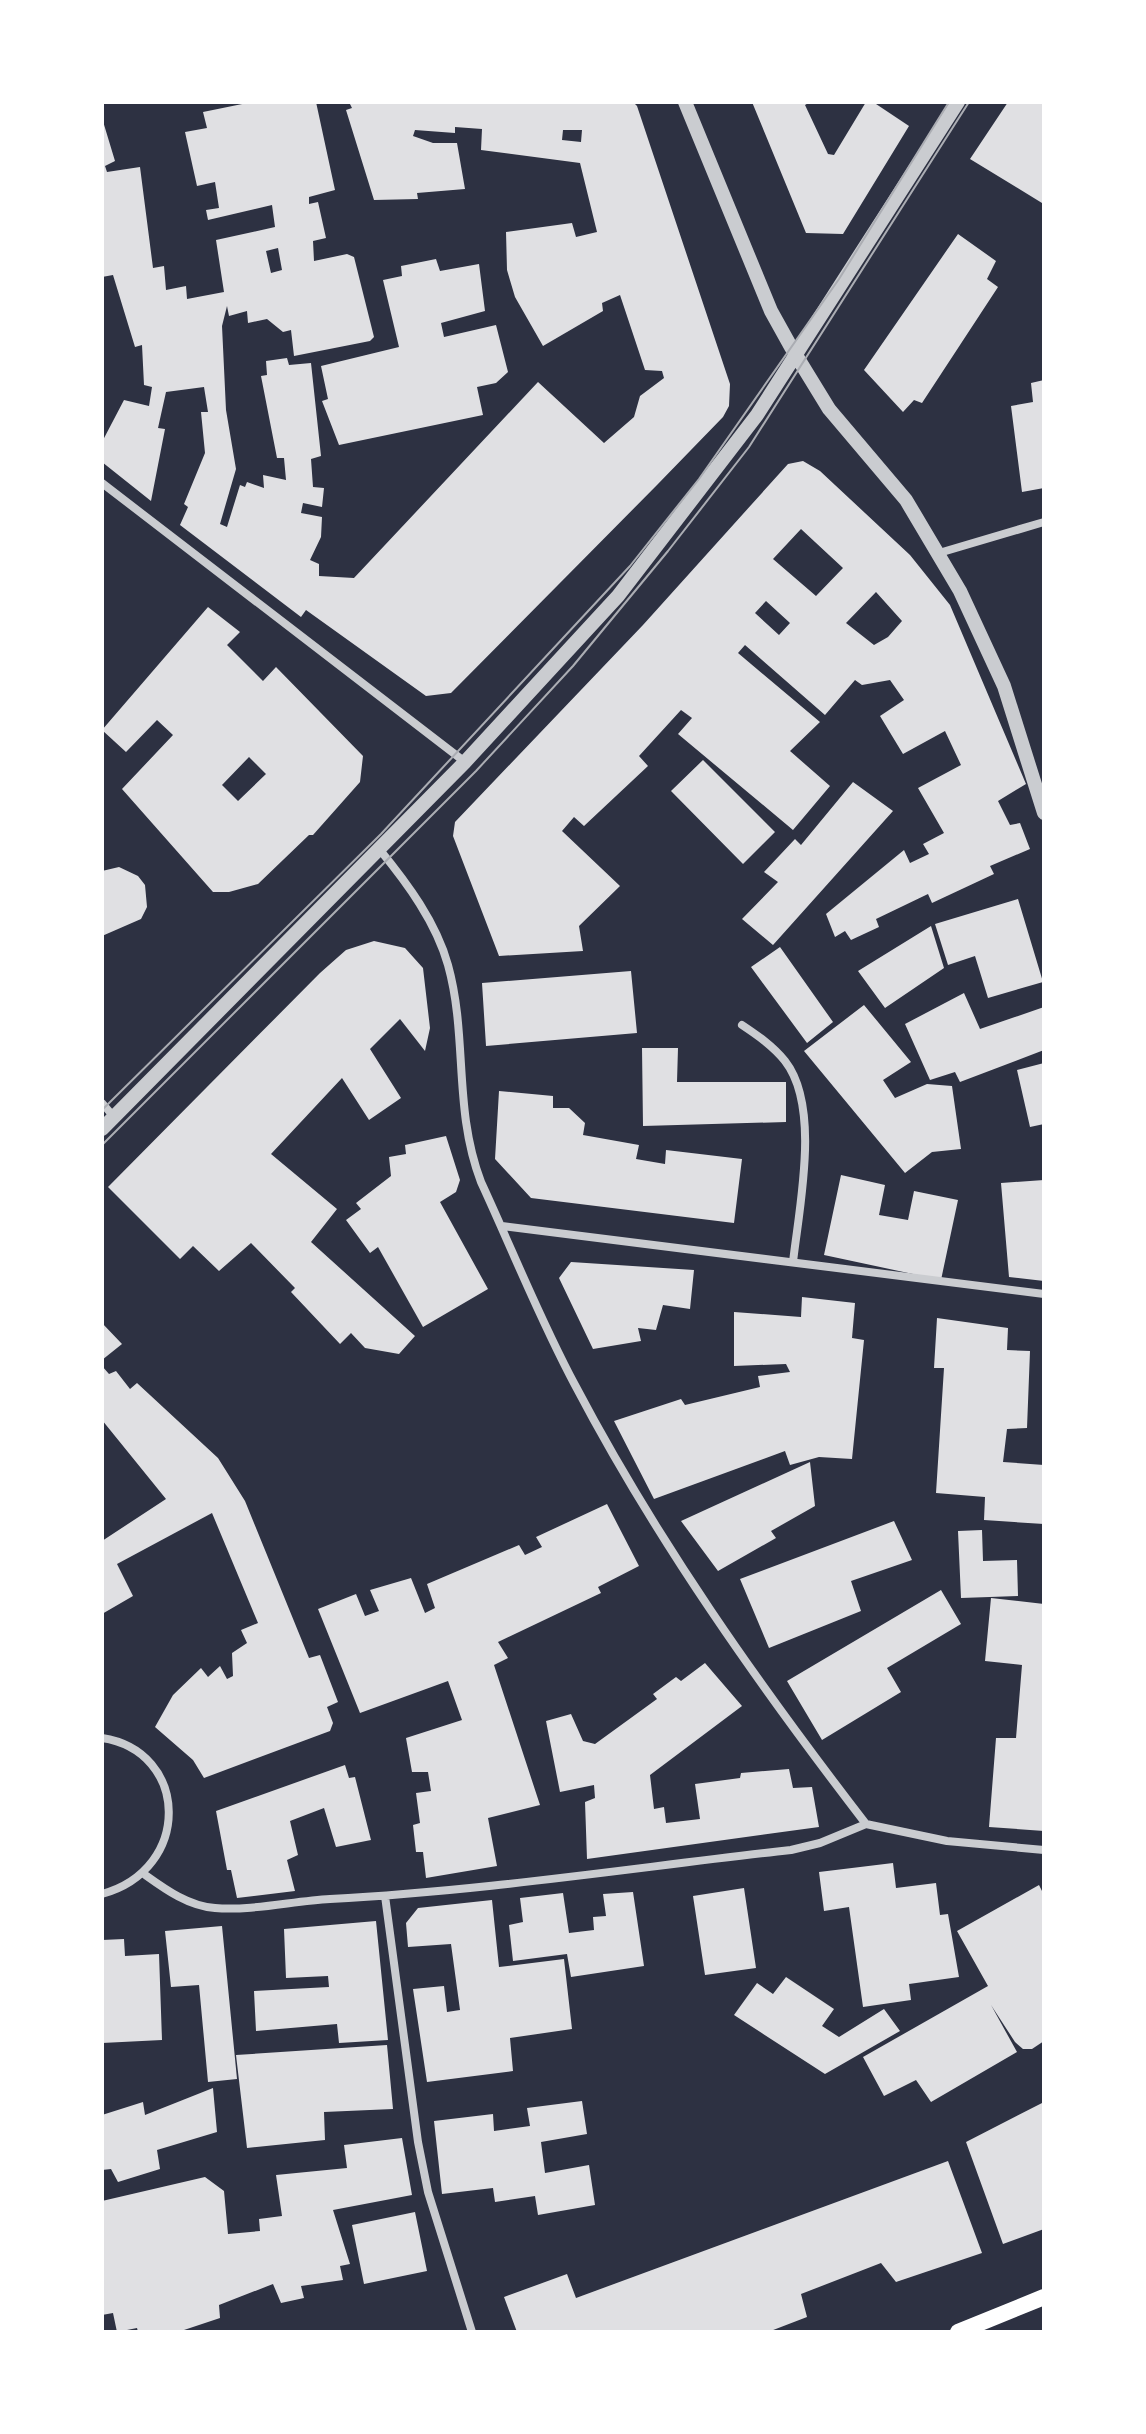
<svg xmlns="http://www.w3.org/2000/svg" width="1146" height="2434" viewBox="0 0 1146 2434" font-family="'Zilla Slab',serif">
  <style>
    .building { fill: #e0e0e3; fill-rule: evenodd }
    .lines { fill: none; stroke-linecap: round; stroke-linejoin: round }
    .minor { stroke: #caccd0; stroke-width: 8 }
    .tertiary { stroke: #caccd0; stroke-width: 14 }
    .secondary { stroke: #fff; stroke-width: 16 }
    .tram { stroke: #abadb3; stroke-width: 2 }
  </style>
  <rect width="100%" height="100%" fill="#2d3142"/>
  <path class="building" d="M252,102H316L335,190L309,197V204L318,202L326,238L313,241L314,261L347,254L354,257L374,337L370,341L294,356L291,330L283,332L267,319L248,323L247,311L229,316L227,306L222,326L226,410L236,469L220,524L227,527L240,485L245,487L247,482L264,488L263,475L286,480L284,458H277L261,376L267,375L266,361L287,358L289,365L311,363L321,456L311,459L313,487L324,488L322,507L303,503L301,513L322,517L321,537L310,560L319,564V576L354,578L538,382L604,443L634,417L640,396L664,378L662,371L645,370L620,295L602,303L603,311L543,346L515,297L507,270L506,232L572,223L576,237L597,232L580,163L481,150L482,129L455,127V133L415,130L413,136L433,143H457L465,189L417,193L418,199L374,200L346,110L352,108L349,102H633L637,106L730,384L729,406L723,417L657,485L451,693L426,696L306,610L301,617L180,525L188,507L184,504L205,453L201,412H208L204,387L166,392L158,428L165,429L151,501L102,462V442L124,400L149,406L152,387L144,385L142,345L135,347L113,275L102,277V118L115,161L105,166L107,172L140,167L153,268L164,266L166,290L186,286L187,299L224,292L216,240L275,227L272,205L208,220L206,210L219,208L215,182L197,186L185,132L207,128L203,112ZM563,130H582L581,142L562,140ZM278,248L282,270L271,273L266,251Z
    M752,102H810L805,105L828,154L834,155L866,102H873L909,126L843,234L806,233Z
    M1008,102H1039L1044,105L1042,203L970,159Z
    M958,234L996,261L987,279L998,287L922,403L914,400L903,412L864,370Z
    M436,259L440,271L479,264L485,311L441,323L444,337L496,325L508,372L496,383L477,387L483,415L339,445L322,401L328,399L321,366L399,347L383,280L402,276L401,266Z
    M1044,380V488L1022,492L1011,406L1033,402L1031,383Z
    M803,461L820,471L910,555L950,605L1026,784L998,801L1010,825L1020,823L1030,849L990,866L994,874L932,903L928,894L876,919L879,927L851,940L845,931L835,937L826,914L904,850L910,863L929,854L923,844L944,833L918,788L961,765L945,731L903,754L880,716L904,700L890,680L862,685L855,680L825,715L745,645L738,653L820,722L790,751L830,786L793,830L678,734L692,718L681,710L639,756L648,766L584,826L574,817L562,831L620,886L579,926L583,951L499,956L453,836L455,822L643,625L788,464ZM801,529L843,568L816,596L773,559ZM876,592L902,621L888,637L874,645L846,623ZM766,601L790,623L779,635L755,613Z
    M208,607L240,632L227,645L263,681L276,667L363,756L360,782L313,835H309L258,884L229,892H213L122,789L173,735L157,720L126,752L102,730ZM249,757L266,774L238,801L222,785Z
    M703,760L775,832L743,864L671,791Z
    M853,782L893,811L773,945L742,919L778,882L764,872L795,839L801,845Z
    M119,867L138,876L145,885L147,907L141,919L102,936V871Z
    M1018,899L1043,982L988,998L975,956L948,965L935,924Z
    M931,926L944,968L885,1008L858,971Z
    M374,941L405,948L423,968L430,1028L425,1051L400,1019L370,1049L401,1098L369,1120L342,1078L271,1154L337,1209L311,1242L415,1336L399,1354L365,1348L351,1333L340,1344L291,1292L295,1288L251,1243L219,1271L193,1246L180,1259L108,1187L320,973L346,950Z
    M780,947L833,1022L807,1043L751,967Z
    M631,971L637,1033L486,1046L482,983Z
    M964,993L980,1029L1044,1007V1050L960,1082L955,1072L930,1080L905,1024Z
    M864,1005L911,1062L883,1080L895,1098L927,1084L952,1086L961,1149L932,1152L905,1173L804,1051Z
    M642,1048H678L677,1082H786V1122L643,1126Z
    M1044,1063V1124L1030,1127L1017,1070Z
    M499,1091L553,1096V1108H569L585,1123L583,1135L639,1145L636,1159L665,1164L666,1150L742,1159L734,1223L531,1198L495,1159Z
    M446,1136L460,1180L456,1192L440,1202L488,1289L423,1327L378,1247L370,1253L346,1220L361,1209L356,1203L391,1176L389,1157L406,1154L405,1145Z
    M841,1175L885,1185L879,1215L908,1220L914,1191L958,1200L941,1280L824,1255Z
    M1044,1180V1281L1009,1277L1001,1183Z
    M571,1262L694,1270L690,1309L663,1305L656,1330L638,1328L641,1341L593,1349L559,1278Z
    M802,1297L855,1303L852,1338L864,1340L852,1459L819,1457L790,1465L785,1451L654,1499L614,1421L681,1399L685,1405L760,1387L758,1376L790,1372L786,1364L734,1366V1312L801,1317Z
    M937,1318L1008,1328L1007,1350L1030,1351L1027,1428L1007,1429L1003,1462L1044,1465V1524L984,1520L985,1497L936,1493L944,1368H934Z
    M102,1323L122,1344L102,1360Z
    M102,1366L109,1374L116,1371L130,1389L137,1383L218,1458L245,1501L309,1658L320,1655L338,1702L327,1707L333,1723L330,1731L204,1778L193,1760L155,1727L173,1695L201,1668L208,1677L220,1666L227,1679L233,1676L232,1653L247,1643L241,1630L258,1623L212,1513L117,1564L133,1596L102,1614V1541L166,1499L102,1420Z
    M810,1462L815,1506L771,1531L776,1538L718,1571L681,1521Z
    M607,1504L639,1566L598,1587L601,1593L498,1642L508,1658L494,1665L540,1805L488,1818L497,1866L426,1878L423,1852H416L413,1825L420,1823L416,1793L431,1791L428,1772H412L406,1738L462,1720L448,1681L360,1713L318,1609L356,1594L365,1616L379,1611L370,1590L411,1578L425,1613L435,1608L427,1584L519,1545L525,1555L542,1547L536,1537Z
    M894,1521L912,1560L851,1581L861,1611L769,1648L740,1579Z
    M982,1530L983,1561L1017,1560L1018,1596L961,1598L958,1531Z
    M941,1590L961,1624L887,1668L901,1692L822,1740L787,1681Z
    M991,1598L1044,1604V1831L989,1827L996,1738H1016L1022,1665L985,1661Z
    M705,1663L742,1706L650,1775L654,1809L664,1807L666,1823L700,1819L695,1784L740,1778L741,1773L789,1769L793,1788L812,1787L819,1827L587,1859L585,1802L595,1798L594,1785L560,1792L546,1721L571,1714L583,1741L595,1744L657,1699L653,1694L676,1677L681,1681Z
    M345,1765L349,1778L355,1777L371,1840L336,1847L324,1808L290,1821L298,1855L287,1860L295,1891L237,1898L231,1870H227L216,1811Z
    M893,1863L896,1888L936,1883L940,1915L948,1914L959,1977L909,1984L911,2000L863,2007L849,1907L824,1911L819,1872Z
    M1039,1885L1044,1895V2041L1032,2049H1023L1015,2042L991,2005L1017,2052L931,2102L916,2080L884,2096L863,2057L988,1986L957,1931Z
    M744,1888L756,1968L705,1975L693,1896Z
    M633,1892L644,1966L571,1977L567,1954L513,1961L509,1925L523,1922L520,1898L563,1893L569,1933L594,1930L593,1917L606,1916L603,1894Z
    M492,1900L499,1967L564,1959L572,2029L510,2038L513,2071L427,2082L413,1989L444,1986L447,2012L460,2010L451,1944L408,1947L406,1923L418,1908Z
    M376,1921L388,2040L339,2043L337,2024L256,2031L254,1991L329,1987L328,1976L286,1978L284,1929Z
    M222,1926L237,2079L208,2082L199,1985L171,1987L165,1931Z
    M124,1939L125,1956L159,1954L162,2040L102,2043V1940Z
    M786,1977L834,2009L822,2026L839,2037L884,2009L900,2031L825,2074L734,2015L757,1983L773,1994Z
    M387,2045L393,2109L324,2112L325,2140L247,2148L236,2055Z
    M213,2088L217,2132L157,2150L160,2169L118,2182L111,2169L102,2170V2115L143,2102L145,2115Z
    M582,2101L587,2134L541,2142L545,2173L589,2165L595,2205L538,2215L535,2196L495,2202L493,2188L442,2194L434,2121L493,2114L494,2131L530,2126L527,2108Z
    M1044,2102V2229L1003,2244L966,2142Z
    M402,2138L412,2195L333,2210L350,2264L340,2266L343,2280L301,2286L304,2298L281,2303L273,2284L219,2305L220,2318L178,2332H138L137,2328L117,2332L113,2313L102,2315V2201L205,2177L224,2191L228,2234L260,2231L259,2219L282,2216L276,2175L347,2168L344,2145Z
    M948,2161L982,2253L896,2282L881,2263L801,2294L807,2317L768,2332H517L504,2297L567,2274L576,2298Z
    M415,2212L427,2271L364,2284L352,2225Z"/>
  <g class="lines">
    <path class="minor" d="M102,483L465,762
      M939,553L1044,522
      M380,850C407,883 436,922 448,965C468,1037 453,1109 481,1182C512,1249 540,1320 575,1385C657,1541 759,1685 866,1824L947,1841L1044,1850
      M742,1025C757,1035 773,1046 785,1061C821,1107 799,1208 793,1262
      M102,1103L114,1117
      M502,1226L1044,1294
      M102,1738C189,1751 193,1869 102,1894
      M144,1874C165,1889 188,1906 215,1908C252,1911 293,1901 330,1899C484,1891 638,1867 791,1850L820,1843L866,1824
      M385,1896L418,2142L428,2192L472,2332"/>
    <path class="tertiary" d="M685,102L771,311L791,347L829,409L906,500L960,591L1004,686L1044,813
      M102,1129L465,762L618,596L757,415L958,102"/>
    <path class="secondary" d="M958,2332L1044,2297"/>
    <path class="tram" d="M102,1110L381,834L630,566L699,479L839,279L949,102
      M102,1145L476,771L573,666L668,551L749,447L969,102"/>
  </g>
  <rect width="1146" height="2434" fill="none" stroke="#ffffff" stroke-width="208"/>
</svg>
